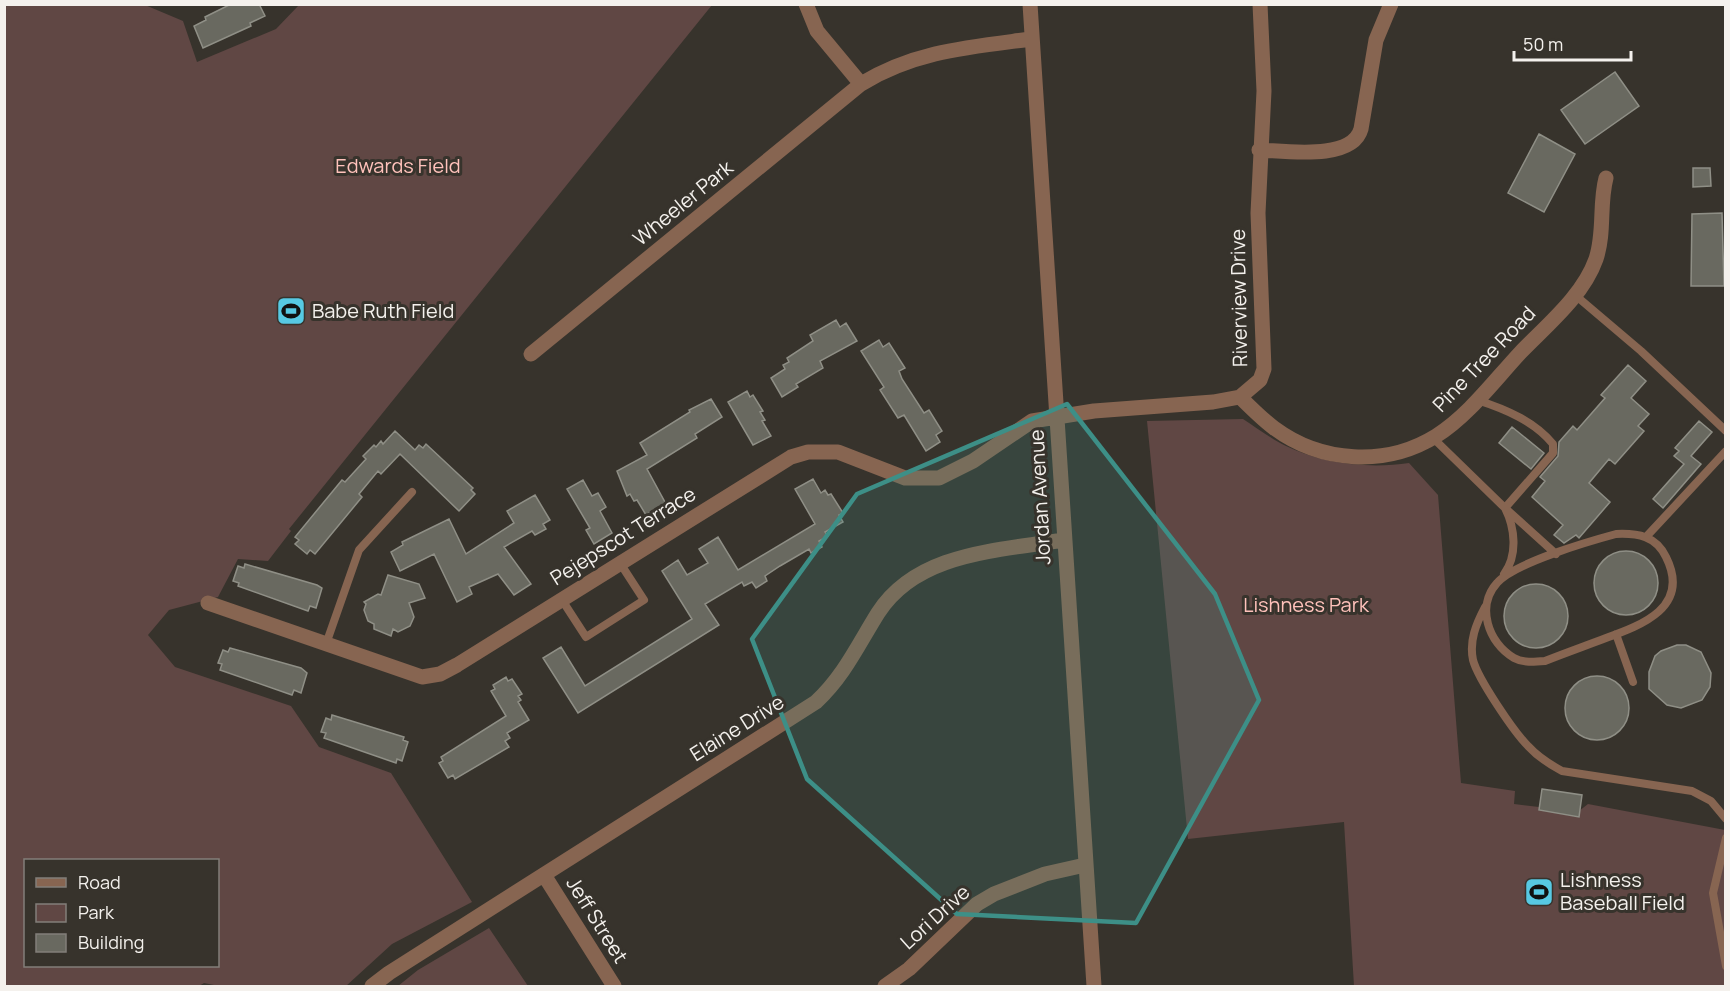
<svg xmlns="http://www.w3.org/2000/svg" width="1730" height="991" viewBox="0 0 1730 991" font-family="Manrope,sans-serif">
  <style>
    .green { fill: #604744; fill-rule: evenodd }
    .building { fill: #696960; stroke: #8f8f86; stroke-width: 1.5 }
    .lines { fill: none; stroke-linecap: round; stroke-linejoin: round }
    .service { stroke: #876551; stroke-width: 8 }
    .minor { stroke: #876551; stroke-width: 15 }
    .marked { fill: #3d8f87; fill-opacity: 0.2; stroke: #3d8f87; stroke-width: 4.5; stroke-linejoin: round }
    .labels { text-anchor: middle; stroke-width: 6; stroke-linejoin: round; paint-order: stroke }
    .park-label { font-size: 20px; fill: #ffc2bb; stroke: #37332c }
    .street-label { font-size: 20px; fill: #f4f1ed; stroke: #37332c }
    .poi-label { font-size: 20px; fill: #f4f1ed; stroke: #37332c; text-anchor: start }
  </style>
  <rect width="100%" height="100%" fill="#37332c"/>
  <path class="green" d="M5,5H145L183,21L197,62L276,29L299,5H712L289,529L291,531L268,561L238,559L218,597L169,610L148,635L175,667L291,706L319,747L391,773L472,902L392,944L346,986H219L204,983L199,986H5ZM26,860H218V966H26Z
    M1243,419C1257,428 1271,439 1286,446C1322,464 1370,469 1409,463L1438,495L1461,783L1515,791L1514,804L1539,807V810L1578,817L1579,811L1588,804L1725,830V986H1354L1344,822L1188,839L1147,421Z
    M489,928L528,986H398L418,970Z"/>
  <path class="building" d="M231,4H259L265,16L250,23L251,26L203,48L194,26L206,20L205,17Z
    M1615,72L1639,106L1585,144L1561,110Z
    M1539,134L1575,154L1544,212L1508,193Z
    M1693,168H1710L1711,186L1693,187Z
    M1722,213L1724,286H1691L1692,214Z
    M836,320L840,327L846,323L857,341L820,361L823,368L796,384L798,387L782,397L771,378L785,369L783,365L789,362L787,358L813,341L810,335Z
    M879,340L883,347L889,343L905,368L899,371L902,379L924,413L929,410L942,431L936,435L940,442L926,451L904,415L898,418L880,390L884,387L861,351Z
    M1628,365L1646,381L1631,398L1649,414L1638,426L1644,431L1615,464L1609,459L1589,483L1610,502L1579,538L1576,535L1564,543L1554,535L1563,525L1532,497L1545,481L1540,477L1558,456L1559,442L1573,426L1577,430L1605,398L1601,395Z
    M747,391L750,397L753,395L763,411L760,412L765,420L762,421L771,436L753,445L728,402Z
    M711,399L722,417L695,434L697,438L647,469L666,504L646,515L637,500L634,501L630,494L627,496L617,471L647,455L640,443L690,412L689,410Z
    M1699,421L1712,432L1691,456L1701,464L1663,508L1653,499L1684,464L1674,456L1679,451L1675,448Z
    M1512,427L1544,453L1531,469L1499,443Z
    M395,431L415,450L419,445L423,448L426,444L473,488L471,490L475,494L459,511L400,454L381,474L378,471L359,494L362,497L315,554L310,550L307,554L295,544L299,540L295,537L342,480L345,482L366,459L363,456L374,445L376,447L381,441L383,444Z
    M813,479L821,493L825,490L828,495L831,494L843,513L839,515L843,522L825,532L828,536L819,541L822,547L811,553L809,549L780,566L765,576L767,581L756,588L752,582L744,586L742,582L705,604L719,625L578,713L543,658L561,647L585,686L692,619L662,571L678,560L687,575L708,563L699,549L718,537L738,570L815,524L795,489Z
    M583,480L592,496L598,493L606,507L600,511L612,533L594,544L586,530L590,528L567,489Z
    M535,495L550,520L543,524L546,529L535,535L532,531L504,547L531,584L514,595L498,574L469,587L472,594L457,602L434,554L400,571L391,552L403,545L402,542L449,519L466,554L514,523L507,511Z
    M1594 583a32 32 0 1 1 64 0a32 32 0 1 1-64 0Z
    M245,564L317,585L322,588L316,608L310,606L308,611L238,586L239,583L233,581L238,566L244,568Z
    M388,575L419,584L425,598L409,603L414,617L410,626L398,632L393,629L391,636L374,629V624L368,621L364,610L366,604L364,602L378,594L381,595Z
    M1504 616a32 32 0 1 1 64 0a32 32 0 1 1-64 0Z
    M1677,645H1686L1701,652L1711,673L1710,687L1702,700L1681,708L1667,705L1649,689V672L1655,656L1661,651Z
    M230,648L301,668L307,673L301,693L294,690L292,695L220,670L222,664L218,663L223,650L228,652Z
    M1565 708a32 32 0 1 1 64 0a32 32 0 1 1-64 0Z
    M506,677L508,681L512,679L522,694L518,696L521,700L518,702L529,720L507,733L510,738L505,741L509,747L455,779L453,775L448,778L439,763L443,761L441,757L506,716L491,691L495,689L493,685Z
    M332,715L404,737L403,740L408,742L402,761L397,759L396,763L324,738L326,733L321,732L326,718L331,720Z
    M1542,789L1582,795L1579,817L1539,810Z"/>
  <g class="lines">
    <path class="service" d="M1575,295L1641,351L1726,431
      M1477,400C1505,409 1534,421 1553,444V453L1505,508L1556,554
      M1433,438L1505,508C1515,528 1518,555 1504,574
      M1616,534C1638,533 1656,536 1666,557C1691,607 1642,625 1606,638C1585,646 1565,653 1545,661C1534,662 1523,663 1514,658C1488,643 1476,606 1497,583C1514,563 1590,541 1616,534Z
      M1646,537L1726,451
      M562,600L586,637L644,600L620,563
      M1485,607C1476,624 1469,641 1473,660C1478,679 1514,732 1528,746C1538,757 1549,764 1562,771L1692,791L1711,801L1726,819
      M1616,634L1633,682
      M326,644L359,550L412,492
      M1726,838L1713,893L1726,966"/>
    <path class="minor" d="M806,4L817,31L861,84
      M1030,4L1094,986
      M1259,150C1286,151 1352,161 1361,129L1376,40L1391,4
      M531,354L861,84C915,51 970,47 1031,39
      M1240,397C1251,408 1262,419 1274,428C1321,463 1386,467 1436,436C1468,416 1494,381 1520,353C1547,325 1583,296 1596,259C1605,232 1599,204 1606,178
      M208,603L422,677L440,674L457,665L791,457L808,452H838L905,478H939L973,461L1032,421L1094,411L1213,402L1240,397L1260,380L1264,369L1258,213L1264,91L1260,4
      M544,875L614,986
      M372,986L389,973L816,702C844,676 858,645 878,613C917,552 998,551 1063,540
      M885,986L909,969L977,904L994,894L1045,874L1085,865"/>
  </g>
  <path class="marked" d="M1067,404L1215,594L1259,700L1136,923L957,914L807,779L752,639L857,494Z"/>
  <defs>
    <g id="stadium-square" transform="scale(1.5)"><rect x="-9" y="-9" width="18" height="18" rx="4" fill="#57c9e3" stroke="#37332c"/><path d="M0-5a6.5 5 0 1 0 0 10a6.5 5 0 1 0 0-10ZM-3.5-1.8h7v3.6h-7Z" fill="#111"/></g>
  </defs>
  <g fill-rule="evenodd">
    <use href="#stadium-square" x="291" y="311"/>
    <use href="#stadium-square" x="1539" y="892"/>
  </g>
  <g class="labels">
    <g class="park-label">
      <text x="398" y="173">Edwards Field</text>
      <text x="1306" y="612">Lishness Park</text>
    </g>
    <g class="street-label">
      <text transform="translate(683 203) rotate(-39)" y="7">Wheeler Park</text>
      <text transform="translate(1239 298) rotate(-91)" y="7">Riverview Drive</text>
      <text transform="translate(1484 359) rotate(-46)" y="7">Pine Tree Road</text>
      <text transform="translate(1040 497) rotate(-93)" y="7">Jordan Avenue</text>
      <text transform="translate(623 536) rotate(-32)" y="7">Pejepscot Terrace</text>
      <text transform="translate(737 728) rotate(-32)" y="7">Elaine Drive</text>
      <text transform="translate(935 917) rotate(-42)" y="7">Lori Drive</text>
      <text transform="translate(597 920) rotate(58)" y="7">Jeff Street</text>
    </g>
    <g class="poi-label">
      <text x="312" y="318">Babe Ruth Field</text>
      <text x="1560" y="887">Lishness<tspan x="1560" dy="23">Baseball Field</tspan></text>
    </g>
  </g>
  <rect width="1730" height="991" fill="none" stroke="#f4f1ed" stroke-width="12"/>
  <rect x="24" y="859" width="195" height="108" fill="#37332c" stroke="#837f79" stroke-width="1.5"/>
  <rect x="36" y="878" width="30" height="9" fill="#876551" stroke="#837f79" stroke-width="1.5"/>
  <text x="78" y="889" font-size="18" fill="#f4f1ed">Road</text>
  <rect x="36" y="904" width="30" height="18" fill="#604744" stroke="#837f79" stroke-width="1.5"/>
  <text x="78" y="919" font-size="18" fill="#f4f1ed">Park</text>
  <rect x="36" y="934" width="30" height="18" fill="#696960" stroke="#837f79" stroke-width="1.5"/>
  <text x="78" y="949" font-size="18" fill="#f4f1ed">Building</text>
  <path d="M1514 51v9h117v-9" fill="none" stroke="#f4f1ed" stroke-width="3"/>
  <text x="1523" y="51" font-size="18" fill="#f4f1ed" stroke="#37332c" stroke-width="4.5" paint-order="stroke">50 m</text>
</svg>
